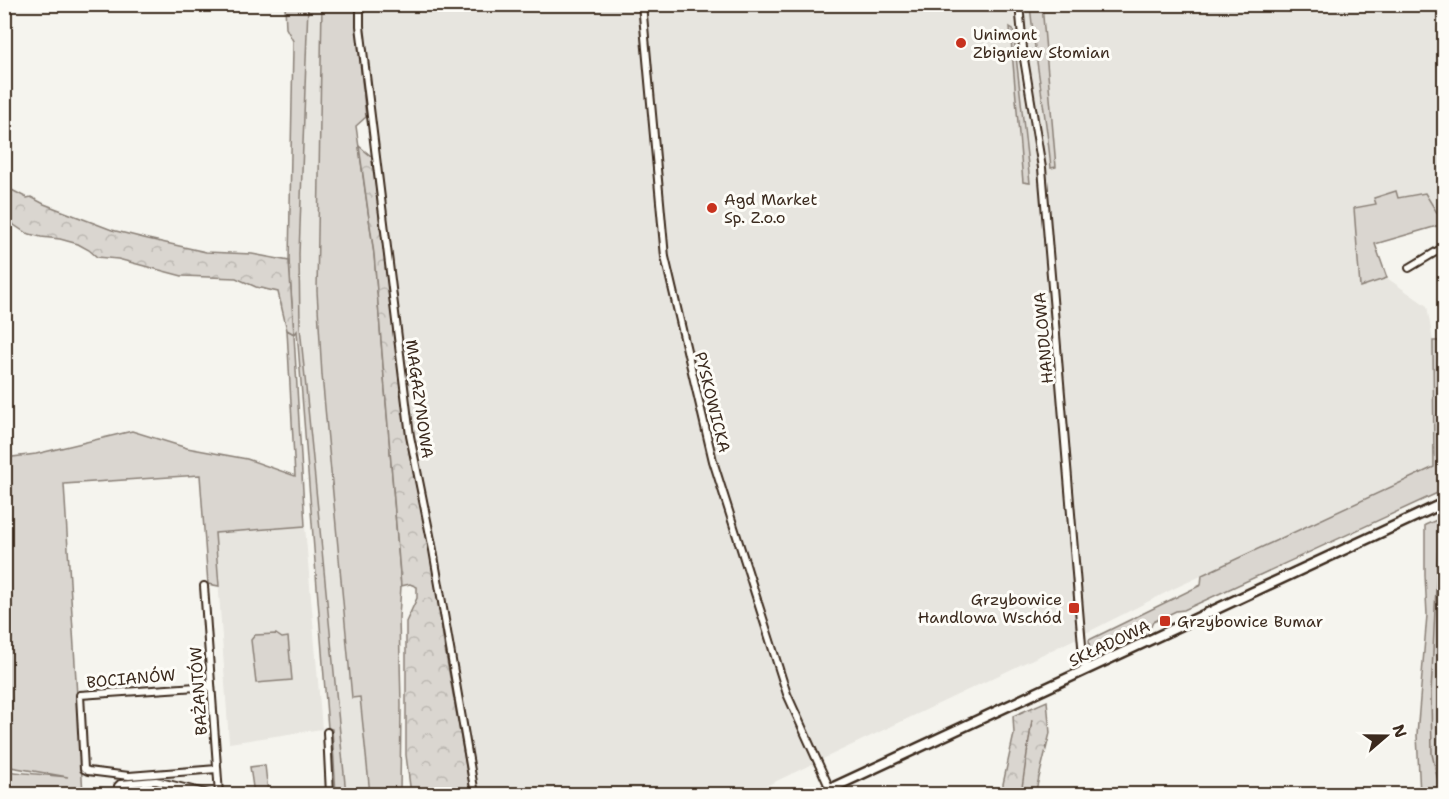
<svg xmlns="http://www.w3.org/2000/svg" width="1449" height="799" viewBox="0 0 1449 799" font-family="'Shantell Sans',sans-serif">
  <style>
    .built { fill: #e7e5df }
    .green { fill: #dad6d0; stroke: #8a8077; stroke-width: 1.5 }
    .forest { fill: url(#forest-crowns); stroke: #8a8077; stroke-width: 1.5 }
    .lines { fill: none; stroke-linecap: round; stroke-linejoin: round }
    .stream { stroke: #84786e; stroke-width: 1.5 }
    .street-casing { stroke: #3b2a1e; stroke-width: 10 }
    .secondary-casing { stroke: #3b2a1e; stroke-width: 13 }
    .street { stroke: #fdfcf7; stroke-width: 6 }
    .secondary { stroke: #fdfcf7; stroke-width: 8 }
    .poi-dot { fill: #c8321e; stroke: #fdfcf7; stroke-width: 2 }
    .labels { text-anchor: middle; stroke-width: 6; stroke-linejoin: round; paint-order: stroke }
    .poi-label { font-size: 16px; fill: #3b2a1e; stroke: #fdfcf7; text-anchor: start }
    .street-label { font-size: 16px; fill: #3b2a1e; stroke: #fdfcf7 }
  </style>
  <defs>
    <pattern id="forest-crowns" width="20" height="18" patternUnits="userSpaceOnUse" patternTransform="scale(1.5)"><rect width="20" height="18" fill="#dad6d0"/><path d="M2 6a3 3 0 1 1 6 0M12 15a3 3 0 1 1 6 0" fill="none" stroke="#bcb8b2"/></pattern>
  </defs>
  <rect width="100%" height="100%" fill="#f5f4ee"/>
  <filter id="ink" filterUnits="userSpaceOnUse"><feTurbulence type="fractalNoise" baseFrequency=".0167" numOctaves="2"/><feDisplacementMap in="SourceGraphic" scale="12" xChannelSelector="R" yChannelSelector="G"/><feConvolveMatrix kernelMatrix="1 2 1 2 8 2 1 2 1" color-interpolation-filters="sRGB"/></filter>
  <g filter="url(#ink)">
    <path class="built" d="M308,5H322L317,290L322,375L352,697H360L370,794H346L307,417L300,327L299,254Z
      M363,5H1013L1020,74L1036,151L1077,638L749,794H478L434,542L410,423L362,24Z
      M1022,5H1444V222L1425,193L1398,198L1396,191L1375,198L1376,203L1354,208L1360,287L1387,278L1427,306L1433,341L1435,467L1173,589L1086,633L1083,621L1042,146L1030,72Z
      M305,526L322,729L229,743L215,533Z"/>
    <path class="green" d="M285,5H308L299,254L300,327L346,794H336L332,729L328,728L297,331L294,335L305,526L215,533L219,586L208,584L200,475L64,484L83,794H5L4,771L68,777L5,766V458L36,454L132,431L187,448L247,459L295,476L287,330L294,334L289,261L293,47V41L286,28Z
      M322,5H356L358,44L366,117L356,126L374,254L401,586L399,617L401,705L400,794H370L360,697L352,698L322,375L317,291Z
      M1030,5H1042L1056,167L1051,168C1046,113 1035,59 1030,5Z
      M1010,27L1013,29L1030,183L1023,182Z
      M1396,191L1398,198L1425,193L1444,224L1375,244L1387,278L1360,287L1354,208L1376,204L1374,198Z
      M1433,341H1444V490L1184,610L1176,611L1153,622L1146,637L1097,659L1090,655L1089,640L1201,585L1202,575L1434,467Z
      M1444,517V794H1420L1417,735L1427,615L1425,575V525Z
      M276,634L282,638L288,637L292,680L256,683L251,640L255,635Z
      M265,765L268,792L254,794L250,767Z"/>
    <path class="forest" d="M359,146L372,157L398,367L413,470L434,572L444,644L471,794H411L406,755V622L417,598V587L410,584L401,586L374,254Z
      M4,186L27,198L31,197L44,204L112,230L148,239L206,252L252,254L289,261L294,334L287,330L278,292L256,287L236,278L182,276L118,259L97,257L89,250L78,244L60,239L41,237L26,233L14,225L5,212Z
      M1047,701L1050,733L1035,794H1004L1003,784L1014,734L1013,716Z"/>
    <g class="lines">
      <path class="stream" d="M1440,493L1444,476
        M1439,524L1431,694L1432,754L1441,794
        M1021,794L1032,720"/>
      <g class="street-casing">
        <path id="street" d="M360,4V26L410,436L433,550L475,794
          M642,4L665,257L713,461L787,694L830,789
          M1019,4L1024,59L1042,168L1083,657L1087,670
          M1409,268L1444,247
          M204,586L219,794
          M211,686L80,695L84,769L88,771L129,776L217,769
          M327,732L330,794
          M117,794L118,786L120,784L156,781L209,794"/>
      </g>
      <g class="secondary-casing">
        <path id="secondary" d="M819,794L1444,503"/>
      </g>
      <use href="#street" class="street"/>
      <use href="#secondary" class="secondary"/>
    </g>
  </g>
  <g class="poi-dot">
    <circle cx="961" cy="43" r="6"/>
    <circle cx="712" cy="208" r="6"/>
    <rect x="1068" y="602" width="12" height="12" rx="3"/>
    <rect x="1159" y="615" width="12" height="12" rx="3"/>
  </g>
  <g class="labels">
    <g class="poi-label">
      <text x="973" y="40">Unimont<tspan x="973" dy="18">Zbigniew Słomian</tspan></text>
      <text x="724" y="205">Agd Market<tspan x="724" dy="18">Sp. Z.o.o</tspan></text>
      <text x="1062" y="605" text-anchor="end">Grzybowice<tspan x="1062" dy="18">Handlowa Wschód</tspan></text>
      <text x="1177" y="627">Grzybowice Bumar</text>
    </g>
    <g class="street-label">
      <text transform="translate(1043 338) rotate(-95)" y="6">HANDLOWA</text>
      <text transform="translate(420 399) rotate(82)" y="6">MAGAZYNOWA</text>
      <text transform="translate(713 402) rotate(76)" y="6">PYSKOWICKA</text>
      <text transform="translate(1109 643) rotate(-25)" y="6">SKŁADOWA</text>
      <text transform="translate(131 678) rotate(-5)" y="6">BOCIANÓW</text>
      <text transform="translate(198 691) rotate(-94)" y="6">BAŻANTÓW</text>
    </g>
  </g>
  <rect width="1449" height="799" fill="none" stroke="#fdfcf7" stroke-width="24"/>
  <rect x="12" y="12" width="1425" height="775" fill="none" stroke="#3b2a1e" stroke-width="2" filter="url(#ink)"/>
  <g transform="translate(1386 736) rotate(70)" stroke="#fdfcf7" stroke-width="4.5" paint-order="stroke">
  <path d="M0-4.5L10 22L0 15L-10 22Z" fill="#3b2a1e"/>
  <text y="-9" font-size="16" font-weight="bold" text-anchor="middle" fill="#3b2a1e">N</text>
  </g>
</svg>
